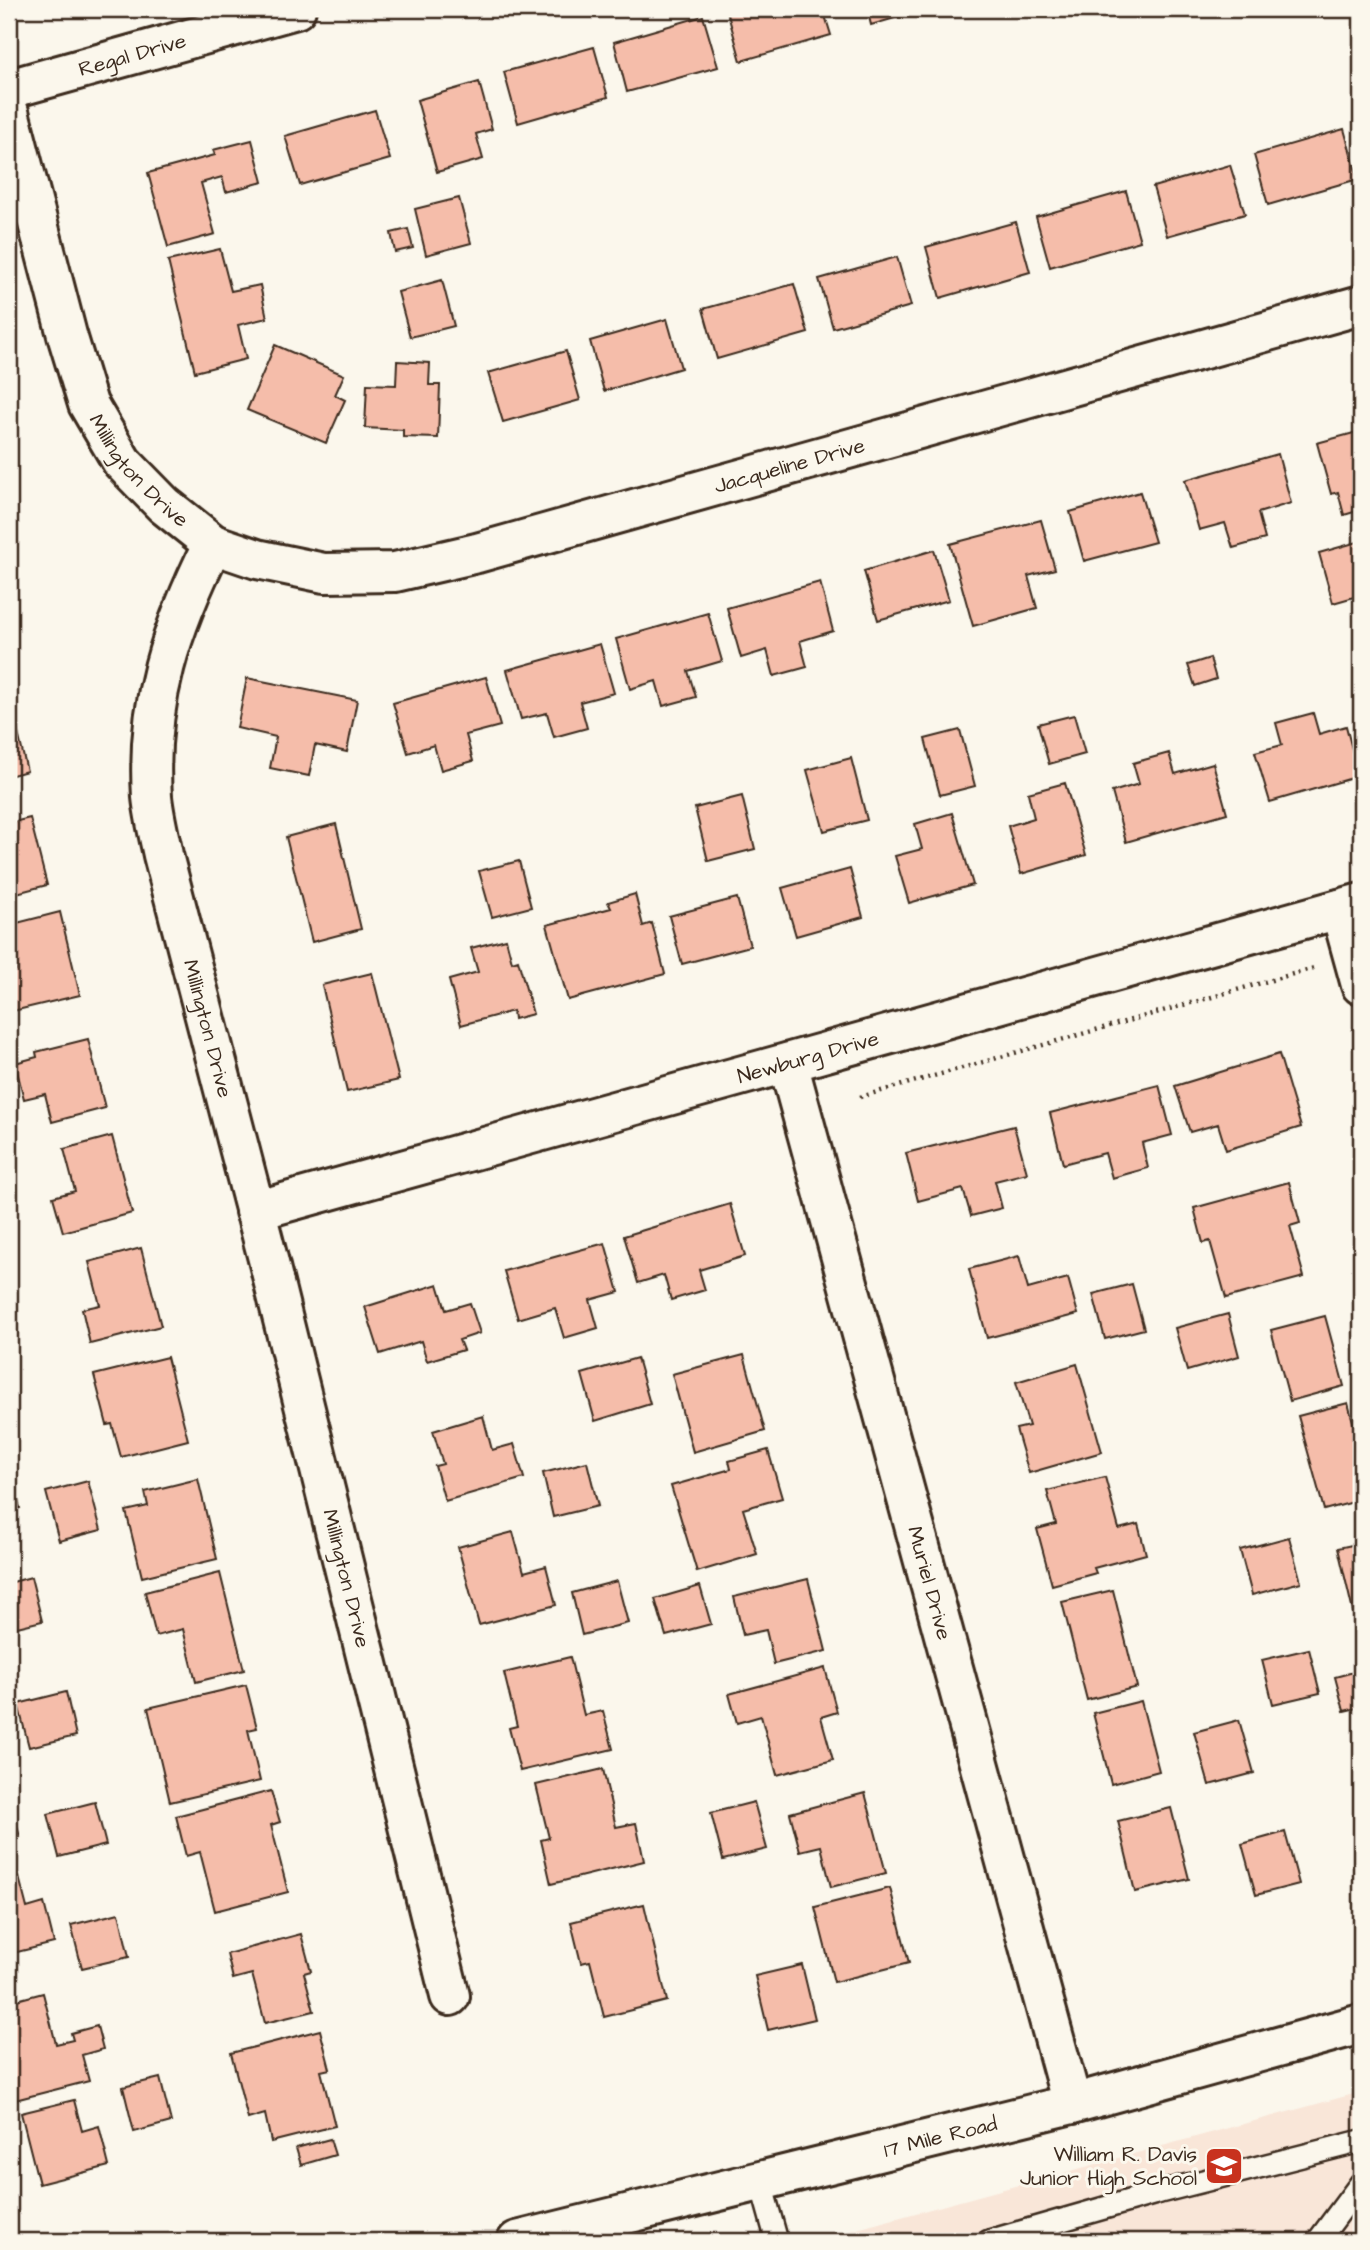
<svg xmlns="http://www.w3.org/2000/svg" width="1370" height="2250" viewBox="0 0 1370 2250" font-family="'Architects Daughter',sans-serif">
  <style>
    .built { fill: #f9e6d8 }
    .building { fill: #f5bdaa; stroke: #3b2a1e; stroke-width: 2 }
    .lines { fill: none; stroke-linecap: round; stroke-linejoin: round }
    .service-casing { stroke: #3b2a1e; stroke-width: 26 }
    .minor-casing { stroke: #3b2a1e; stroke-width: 44 }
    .tertiary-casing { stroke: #3b2a1e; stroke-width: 44 }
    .path { stroke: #3b2a1e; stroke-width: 4.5; stroke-dasharray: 2 5; stroke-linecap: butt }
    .service { stroke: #fbf7ec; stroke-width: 21 }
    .minor { stroke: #fbf7ec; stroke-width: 38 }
    .tertiary { stroke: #fbf7ec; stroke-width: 38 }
    .labels { text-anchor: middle; stroke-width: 6; stroke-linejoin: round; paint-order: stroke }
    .street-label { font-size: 21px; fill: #3b2a1e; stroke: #fbf7ec }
    .poi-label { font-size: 21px; fill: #3b2a1e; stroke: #fbf7ec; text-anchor: end }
  </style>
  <rect width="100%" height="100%" fill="#fbf7ec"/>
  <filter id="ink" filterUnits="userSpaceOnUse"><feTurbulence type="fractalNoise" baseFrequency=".0143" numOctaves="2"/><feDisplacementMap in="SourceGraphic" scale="14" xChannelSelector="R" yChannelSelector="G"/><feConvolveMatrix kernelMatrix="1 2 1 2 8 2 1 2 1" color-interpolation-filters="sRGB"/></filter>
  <g filter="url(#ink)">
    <path class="built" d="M1361,2092V2241H813Z"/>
    <path class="building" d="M734,9H823L831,35L741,61L727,11Z
      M867,9H926L871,25Z
      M703,16L718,67L627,92L614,42Z
      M594,47L608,97L518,123L504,72Z
      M479,82L492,129L476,134L483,159L437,172L417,100Z
      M375,110L390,159L300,185L285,136Z
      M1344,129L1358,179L1268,205L1254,155Z
      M252,140L263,182L226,192L222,177L201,183L215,234L168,247L148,173L215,155L213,150Z
      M1230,165L1245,214L1167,236L1153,187Z
      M1126,191L1140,241L1050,267L1036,217Z
      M459,198L471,243L426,255L415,209Z
      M1016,222L1030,272L940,298L926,247Z
      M408,229L413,248L395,252L391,233Z
      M220,249L231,291L260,285L267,318L238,325L246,359L195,372L168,261Z
      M897,257L911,306L833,328L819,279Z
      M442,280L454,326L410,337L398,292Z
      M794,284L808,333L717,359L703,309Z
      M667,319L681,368L604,391L590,341Z
      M275,345L344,375L335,395L345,400L326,443L247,410Z
      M566,351L580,400L503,422L488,373Z
      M397,361L430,363L429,385H440L438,438L403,437V430L365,428L367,384L396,385Z
      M1361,431V510L1344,515L1338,492L1331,494L1317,443Z
      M1278,454L1291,503L1258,513L1265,539L1233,548L1225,523L1199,530L1185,480Z
      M1140,492L1155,542L1084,561L1070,512Z
      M1041,520L1055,569L1028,576L1037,608L973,626L950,544Z
      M1361,541V595L1333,603L1319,553Z
      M934,550L949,600L878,620L864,571Z
      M820,582L833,631L800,641L807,667L774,676L767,650L741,658L727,608Z
      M708,613L722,661L688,671L696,697L663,706L656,681L630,689L616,639Z
      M600,644L614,693L580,702L587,728L554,737L547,713L521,719L507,670Z
      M1210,658L1216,679L1195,686L1188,665Z
      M486,677L500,726L466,735L473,761L441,770L434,745L408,753L393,703Z
      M247,678L357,700L347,752L315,745L309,776L270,768L276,737L237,728Z
      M9,703H11L27,771L9,776Z
      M1313,713L1319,734L1346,726L1359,776L1270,802L1255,752L1282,745L1276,723Z
      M1074,715L1085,754L1049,764L1038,724Z
      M960,730L975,786L940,795L925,739Z
      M1169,753L1175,774L1213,763L1227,813L1126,842L1112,792L1139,784L1133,763Z
      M851,758L867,820L824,831L807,770Z
      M1065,783L1086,855L1021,874L1008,826L1034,818L1028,793Z
      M742,796L755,849L708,861L695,808Z
      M952,813L973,885L909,903L895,856L922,849L915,824Z
      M30,818L47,885L9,895V823Z
      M336,824L361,929L312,942L286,837Z
      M519,861L531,907L492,917L479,871Z
      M850,869L863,917L796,936L782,888Z
      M635,894L643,926L652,923L665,974L568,1000L547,925L611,908L608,902Z
      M737,898L750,946L682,964L669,916Z
      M60,912L80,995L9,1012V971L16,970L9,939V925Z
      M506,939L512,962L518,960L533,1014L514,1019L513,1011L461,1025L449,980L478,972L471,948Z
      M372,973L399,1080L347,1092L322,985Z
      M88,1039L105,1108L52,1122L45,1094L24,1099L15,1063L37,1057L36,1052Z
      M1279,1054L1301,1127L1226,1150L1218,1124L1190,1132L1175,1086Z
      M1159,1085L1172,1135L1142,1143L1148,1168L1112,1178L1105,1153L1063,1164L1050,1113Z
      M1014,1126L1027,1173L995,1181L1002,1208L971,1216L963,1189L918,1201L906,1153Z
      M112,1136L132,1213L63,1232L53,1197L75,1191L64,1149Z
      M1289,1182L1300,1223L1290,1226L1304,1277L1226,1298L1210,1241L1203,1243L1194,1208Z
      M730,1204L745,1256L699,1270L705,1290L671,1300L664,1275L638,1283L624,1236Z
      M605,1243L619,1292L590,1300L598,1328L564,1338L555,1308L518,1319L504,1271Z
      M141,1248L161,1326L90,1344L82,1309L100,1305L89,1262Z
      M1019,1256L1028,1289L1068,1278L1078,1314L987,1338L969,1269Z
      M438,1284L446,1310L470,1303L480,1333L459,1340L463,1350L427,1361L421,1341L380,1354L365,1307Z
      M1132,1284L1144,1329L1105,1339L1093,1294Z
      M1228,1314L1239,1356L1187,1371L1175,1328Z
      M1325,1316L1344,1386L1290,1401L1271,1330Z
      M744,1355L765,1431L693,1452L672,1374Z
      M167,1357L188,1440L121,1457L112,1424L107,1425L94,1375Z
      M637,1358L650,1404L595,1421L582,1374Z
      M1077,1364L1102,1452L1029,1473L1016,1429L1029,1426L1016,1382Z
      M1348,1403L1361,1452V1500L1324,1510L1298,1416Z
      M483,1416L492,1450L514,1444L524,1478L445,1501L435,1466L443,1464L433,1431Z
      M768,1450L782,1498L743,1509L757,1554L697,1572L671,1486L731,1469L729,1461Z
      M587,1462L598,1506L553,1517L543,1473Z
      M9,1464L20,1508L9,1511Z
      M1105,1477L1119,1529L1138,1524L1146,1554L1094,1568L1096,1573L1052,1585L1037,1529L1056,1524L1047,1491Z
      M198,1479L217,1559L142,1577L126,1511L148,1506L145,1492Z
      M88,1481L101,1530L59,1541L46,1492Z
      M513,1532L524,1572L546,1566L556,1605L479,1625L458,1547Z
      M1289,1537L1301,1582L1252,1595L1240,1550Z
      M1361,1543V1619L1355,1620L1338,1548Z
      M220,1573L244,1670L196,1682L183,1629L156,1636L145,1592Z
      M31,1577L42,1621L9,1629V1583Z
      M808,1579L826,1651L774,1664L766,1630L743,1635L734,1597Z
      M617,1581L628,1623L582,1635L572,1593Z
      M700,1586L711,1624L666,1636L655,1599Z
      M1113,1590L1137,1687L1087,1700L1062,1602Z
      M1309,1649L1320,1693L1273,1704L1262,1660Z
      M570,1657L584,1715L603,1711L613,1749L520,1771L509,1728L517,1726L504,1673Z
      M825,1668L837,1712L821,1717L833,1760L777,1775L761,1716L737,1723L729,1694Z
      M1361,1670V1707L1344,1711L1335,1677Z
      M246,1685L257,1728L248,1730L260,1781L170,1802L148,1708Z
      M66,1692L76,1736L29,1747L18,1704Z
      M1141,1701L1159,1771L1111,1784L1093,1713Z
      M1239,1720L1254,1773L1209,1785L1194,1732Z
      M603,1769L616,1827L636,1823L644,1861L551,1884L541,1840L549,1838L536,1785Z
      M271,1791L280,1822L271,1825L288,1892L215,1911L200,1852L186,1856L176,1816Z
      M865,1793L886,1873L831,1887L821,1846L800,1851L790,1813Z
      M9,1797L20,1837L9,1839Z
      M95,1802L106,1845L59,1857L48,1814Z
      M754,1802L767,1849L723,1860L711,1813Z
      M1171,1808L1189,1879L1135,1892L1118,1821Z
      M1285,1832L1299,1884L1256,1895L1242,1844Z
      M19,1877L27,1908L44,1903L54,1943L9,1954V1880Z
      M890,1888L909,1963L834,1982L815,1907Z
      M644,1904L667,2001L604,2017L590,1961L581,1963L571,1922Z
      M119,1913L129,1957L82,1968L71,1925Z
      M301,1934L311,1971L304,1973L314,2011L265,2023L252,1974L233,1979L227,1954Z
      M802,1965L815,2019L768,2030L755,1976Z
      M43,1993L56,2044L73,2040L71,2033L97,2026L103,2049L82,2055L89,2081L15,2100L9,2077V2002Z
      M320,2030L330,2069L321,2071L335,2126L271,2142L265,2114L248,2119L231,2053Z
      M160,2078L171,2122L134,2132L123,2087Z
      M74,2100L82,2131L99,2126L109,2166L39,2184L21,2113Z
      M330,2139L335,2155L301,2165L296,2148Z"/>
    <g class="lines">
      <g class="service-casing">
        <path id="service" d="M760,2180L777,2241
          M989,2241L1160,2192L1361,2141
          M1318,2241L1361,2183"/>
      </g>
      <g class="minor-casing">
        <g id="minor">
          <path id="s1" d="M9,89L296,9"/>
          <path id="s2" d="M9,112L67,335L88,404L122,462L164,505L213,544L257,559L324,573L395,572L477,553L1361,305"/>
          <path id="s3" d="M213,544C171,628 146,702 152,797C154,816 159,836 163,855L268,1259L450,1996"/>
          <path d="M1340,909L1361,985"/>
          <path id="s4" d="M788,1063L1072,2104"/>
          <path id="s5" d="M255,1211L1361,903"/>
        </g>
      </g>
      <g class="tertiary-casing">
        <g id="tertiary">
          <path id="s6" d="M517,2241L1072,2104L1361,2024"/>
        </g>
      </g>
      <path class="path" d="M860,1097L1314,968"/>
      <use href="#service" class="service"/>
      <use href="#minor" class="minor"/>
      <use href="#tertiary" class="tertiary"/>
    </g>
  </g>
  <defs>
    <g id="school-square" transform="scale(2.0125)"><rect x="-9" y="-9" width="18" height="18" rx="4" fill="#c8321e" stroke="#fbf7ec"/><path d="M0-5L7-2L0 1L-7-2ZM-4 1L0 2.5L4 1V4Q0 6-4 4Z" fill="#fff"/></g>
  </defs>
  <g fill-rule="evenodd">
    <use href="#school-square" x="1224" y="2166"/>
  </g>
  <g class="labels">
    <g class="street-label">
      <text dy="7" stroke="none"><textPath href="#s1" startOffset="128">Regal Drive</textPath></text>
      <text dy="7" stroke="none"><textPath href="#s2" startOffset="1087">Jacqueline Drive</textPath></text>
      <text dy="7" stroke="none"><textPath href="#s2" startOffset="387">Millington Drive</textPath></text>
      <text dy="7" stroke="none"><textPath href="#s3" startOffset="502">Millington Drive</textPath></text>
      <text dy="7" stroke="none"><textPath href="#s5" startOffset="574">Newburg Drive</textPath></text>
      <text dy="7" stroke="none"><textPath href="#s3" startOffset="1069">Millington Drive</textPath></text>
      <text dy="7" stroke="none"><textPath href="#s4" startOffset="539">Muriel Drive</textPath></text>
      <text dy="7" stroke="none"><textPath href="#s6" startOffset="436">17 Mile Road</textPath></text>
    </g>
    <g class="poi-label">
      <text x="1197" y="2161">William R. Davis<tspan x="1197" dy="24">Junior High School</tspan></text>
    </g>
  </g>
  <rect width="1370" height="2250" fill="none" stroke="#fbf7ec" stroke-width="35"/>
  <rect x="18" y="18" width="1335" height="2215" fill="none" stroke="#3b2a1e" stroke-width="2.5" filter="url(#ink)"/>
</svg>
